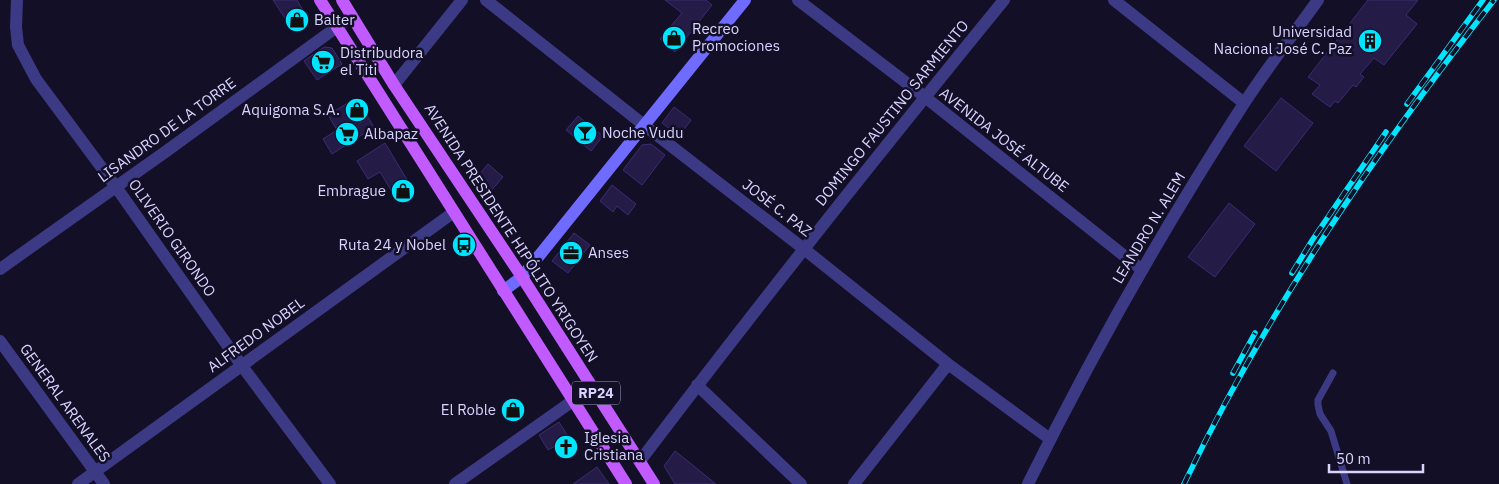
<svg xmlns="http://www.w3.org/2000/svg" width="1499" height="484" viewBox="0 0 1499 484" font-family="'IBM Plex Sans',sans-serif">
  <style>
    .building { fill: #241b47; stroke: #3b2d73 }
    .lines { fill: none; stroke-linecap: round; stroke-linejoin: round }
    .service { stroke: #3d3a85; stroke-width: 7 }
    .minor { stroke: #3d3a85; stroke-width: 12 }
    .tertiary { stroke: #3d3a85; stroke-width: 12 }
    .secondary { stroke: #6f6bff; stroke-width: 12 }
    .primary { stroke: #c25bff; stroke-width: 12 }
    .rail-casing { stroke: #00e5ff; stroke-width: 5.5 }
    .rail { stroke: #130f26; stroke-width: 4; stroke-dasharray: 11; stroke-linecap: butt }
    .labels { text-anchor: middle; stroke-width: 5; stroke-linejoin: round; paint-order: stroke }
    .shield { fill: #130f26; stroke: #9e99be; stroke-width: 1 }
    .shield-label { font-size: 14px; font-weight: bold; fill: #d9d4ff }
    .poi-label { font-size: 15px; fill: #d9d4ff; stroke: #130f26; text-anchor: start }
    .street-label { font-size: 15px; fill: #d9d4ff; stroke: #130f26 }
  </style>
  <rect width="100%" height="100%" fill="#130f26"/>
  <path class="building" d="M273,0H297L307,17L306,24L294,32Z
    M665,0H706L712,5L675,52L660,39L682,13Z
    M1368,0H1418L1406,15L1417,24L1384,65L1374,58L1360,74L1364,77L1356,87L1353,85L1338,103L1335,101L1330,107L1312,94L1320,85L1308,77Z
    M324,47L332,48L342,64L317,80L304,61Z
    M356,98L374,127L332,154L323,139L337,130L328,115Z
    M1281,98L1313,123L1276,171L1244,146Z
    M674,107L691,120L679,136L662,123Z
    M578,116L603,136L591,151L566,130Z
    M385,143L415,193L399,203L380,172L368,179L357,161Z
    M651,144L665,155L642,185L623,170L642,145Z
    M488,164L503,177L489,193L478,176Z
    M612,185L636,204L628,215L617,206L613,212L600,201Z
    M1229,203L1255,224L1215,277L1188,257Z
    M574,233L590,245L568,273L552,261Z
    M559,422L576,449L564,456L557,445L548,450L539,435Z
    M675,451L690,463L716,484H675L664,466Z
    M597,467L609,484H573Z"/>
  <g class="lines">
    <path class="service" d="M1333,373L1318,400V405L1320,414L1331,431L1347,484"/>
    <path class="minor" d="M17,0L16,27L18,45L36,79L116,187L242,366L330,484
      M486,0L644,125L804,249L948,364L1050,439
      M798,0L925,97L1142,270
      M1114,0L1244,103
      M394,85L462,0
      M0,269L168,150L352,16
      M0,341L104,484
      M697,385L801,484
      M640,461C758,305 880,152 1004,0
      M78,484L454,212
      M455,484L574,400
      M854,484L948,364"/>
    <path class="tertiary" d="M1028,484C1092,354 1164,227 1243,105C1266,69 1293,35 1318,0"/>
    <path class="secondary" d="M503,291L522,277L745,0"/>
    <path class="primary" d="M320,0L626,484
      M342,0L394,85L522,277L654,484"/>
    <g class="rail-casing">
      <path id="rail" d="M1407,104L1483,0
        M1292,273L1313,239L1386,132
        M1233,373L1255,333
        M1184,484C1267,311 1376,151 1494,0"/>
    </g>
    <use href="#rail" class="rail"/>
  </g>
  <defs>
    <g id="shop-disc" transform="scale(1.25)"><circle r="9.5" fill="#00e5ff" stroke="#130f26"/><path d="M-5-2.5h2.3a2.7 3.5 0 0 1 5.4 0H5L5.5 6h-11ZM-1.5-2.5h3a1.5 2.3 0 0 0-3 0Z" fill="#111"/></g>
    <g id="building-disc" transform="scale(1.25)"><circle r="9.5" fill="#00e5ff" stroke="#130f26"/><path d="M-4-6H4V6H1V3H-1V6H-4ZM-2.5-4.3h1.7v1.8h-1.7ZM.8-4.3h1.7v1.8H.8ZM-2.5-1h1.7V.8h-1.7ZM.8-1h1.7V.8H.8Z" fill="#111"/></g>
    <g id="supermarket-disc" transform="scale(1.25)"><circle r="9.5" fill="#00e5ff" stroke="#130f26"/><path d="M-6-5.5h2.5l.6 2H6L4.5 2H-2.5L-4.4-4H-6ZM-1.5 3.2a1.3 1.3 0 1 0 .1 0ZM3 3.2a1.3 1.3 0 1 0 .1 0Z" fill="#111"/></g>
    <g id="bar-disc" transform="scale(1.25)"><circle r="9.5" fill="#00e5ff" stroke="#130f26"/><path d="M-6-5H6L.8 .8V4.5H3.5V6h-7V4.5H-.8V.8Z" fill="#111"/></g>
    <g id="bus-disc" transform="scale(1.25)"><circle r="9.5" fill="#00e5ff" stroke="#130f26"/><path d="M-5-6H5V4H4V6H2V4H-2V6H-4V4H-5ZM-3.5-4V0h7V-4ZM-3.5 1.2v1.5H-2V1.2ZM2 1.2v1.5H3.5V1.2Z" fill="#111"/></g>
    <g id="office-disc" transform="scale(1.25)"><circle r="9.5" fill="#00e5ff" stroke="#130f26"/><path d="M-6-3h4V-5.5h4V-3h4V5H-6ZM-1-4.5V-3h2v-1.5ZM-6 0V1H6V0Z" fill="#111"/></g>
    <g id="church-disc" transform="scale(1.25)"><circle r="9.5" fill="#00e5ff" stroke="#130f26"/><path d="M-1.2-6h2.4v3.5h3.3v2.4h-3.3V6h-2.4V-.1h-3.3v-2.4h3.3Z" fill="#111"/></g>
  </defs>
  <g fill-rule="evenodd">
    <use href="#shop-disc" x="297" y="20"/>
    <use href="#shop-disc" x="674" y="38"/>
    <use href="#building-disc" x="1370" y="41"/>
    <use href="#supermarket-disc" x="323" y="62"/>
    <use href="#shop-disc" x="357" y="110"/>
    <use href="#bar-disc" x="585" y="133"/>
    <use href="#supermarket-disc" x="347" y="134"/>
    <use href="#shop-disc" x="403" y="191"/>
    <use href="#bus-disc" x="464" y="245"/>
    <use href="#office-disc" x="571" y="253"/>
    <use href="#shop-disc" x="513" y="410"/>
    <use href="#church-disc" x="566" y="447"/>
  </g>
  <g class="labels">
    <rect class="shield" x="572" y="381.5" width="48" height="23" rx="4"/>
    <g class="shield-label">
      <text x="596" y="398">RP24</text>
    </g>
    <g class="poi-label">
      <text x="314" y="25">Balter</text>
      <text x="692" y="34">Recreo<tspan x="692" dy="17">Promociones</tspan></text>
      <text x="1352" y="37" text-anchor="end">Universidad<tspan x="1352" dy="17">Nacional José C. Paz</tspan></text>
      <text x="340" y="58">Distribudora<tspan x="340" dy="17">el Titi</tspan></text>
      <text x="340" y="115" text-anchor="end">Aquigoma S.A.</text>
      <text x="602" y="138">Noche Vudu</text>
      <text x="364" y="139">Albapaz</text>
      <text x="386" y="196" text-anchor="end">Embrague</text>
      <text x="446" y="250" text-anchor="end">Ruta 24 y Nobel</text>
      <text x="588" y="258">Anses</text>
      <text x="496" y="415" text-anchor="end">El Roble</text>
      <text x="584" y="443">Iglesia<tspan x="584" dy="17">Cristiana</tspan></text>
    </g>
    <g class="street-label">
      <text transform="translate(892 113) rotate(-51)" y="5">DOMINGO FAUSTINO SARMIENTO</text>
      <text transform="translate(167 130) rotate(-36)" y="5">LISANDRO DE LA TORRE</text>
      <text transform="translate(1004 140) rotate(38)" y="5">AVENIDA JOSÉ ALTUBE</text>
      <text transform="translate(777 208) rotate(38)" y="5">JOSÉ C. PAZ</text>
      <text transform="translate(1149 228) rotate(-59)" y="5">LEANDRO N. ALEM</text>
      <text transform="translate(511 233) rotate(57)" y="5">AVENIDA PRESIDENTE HIPÓLITO YRIGOYEN</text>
      <text transform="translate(172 238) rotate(55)" y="5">OLIVERIO GIRONDO</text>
      <text transform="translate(256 335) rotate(-36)" y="5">ALFREDO NOBEL</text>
      <text transform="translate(65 403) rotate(54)" y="5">GENERAL ARENALES</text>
    </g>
  </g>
  <path d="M1329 464v8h94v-8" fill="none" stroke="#d9d4ff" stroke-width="2.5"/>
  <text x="1336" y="464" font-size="15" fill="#d9d4ff" stroke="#130f26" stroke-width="4" paint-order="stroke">50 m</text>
</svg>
